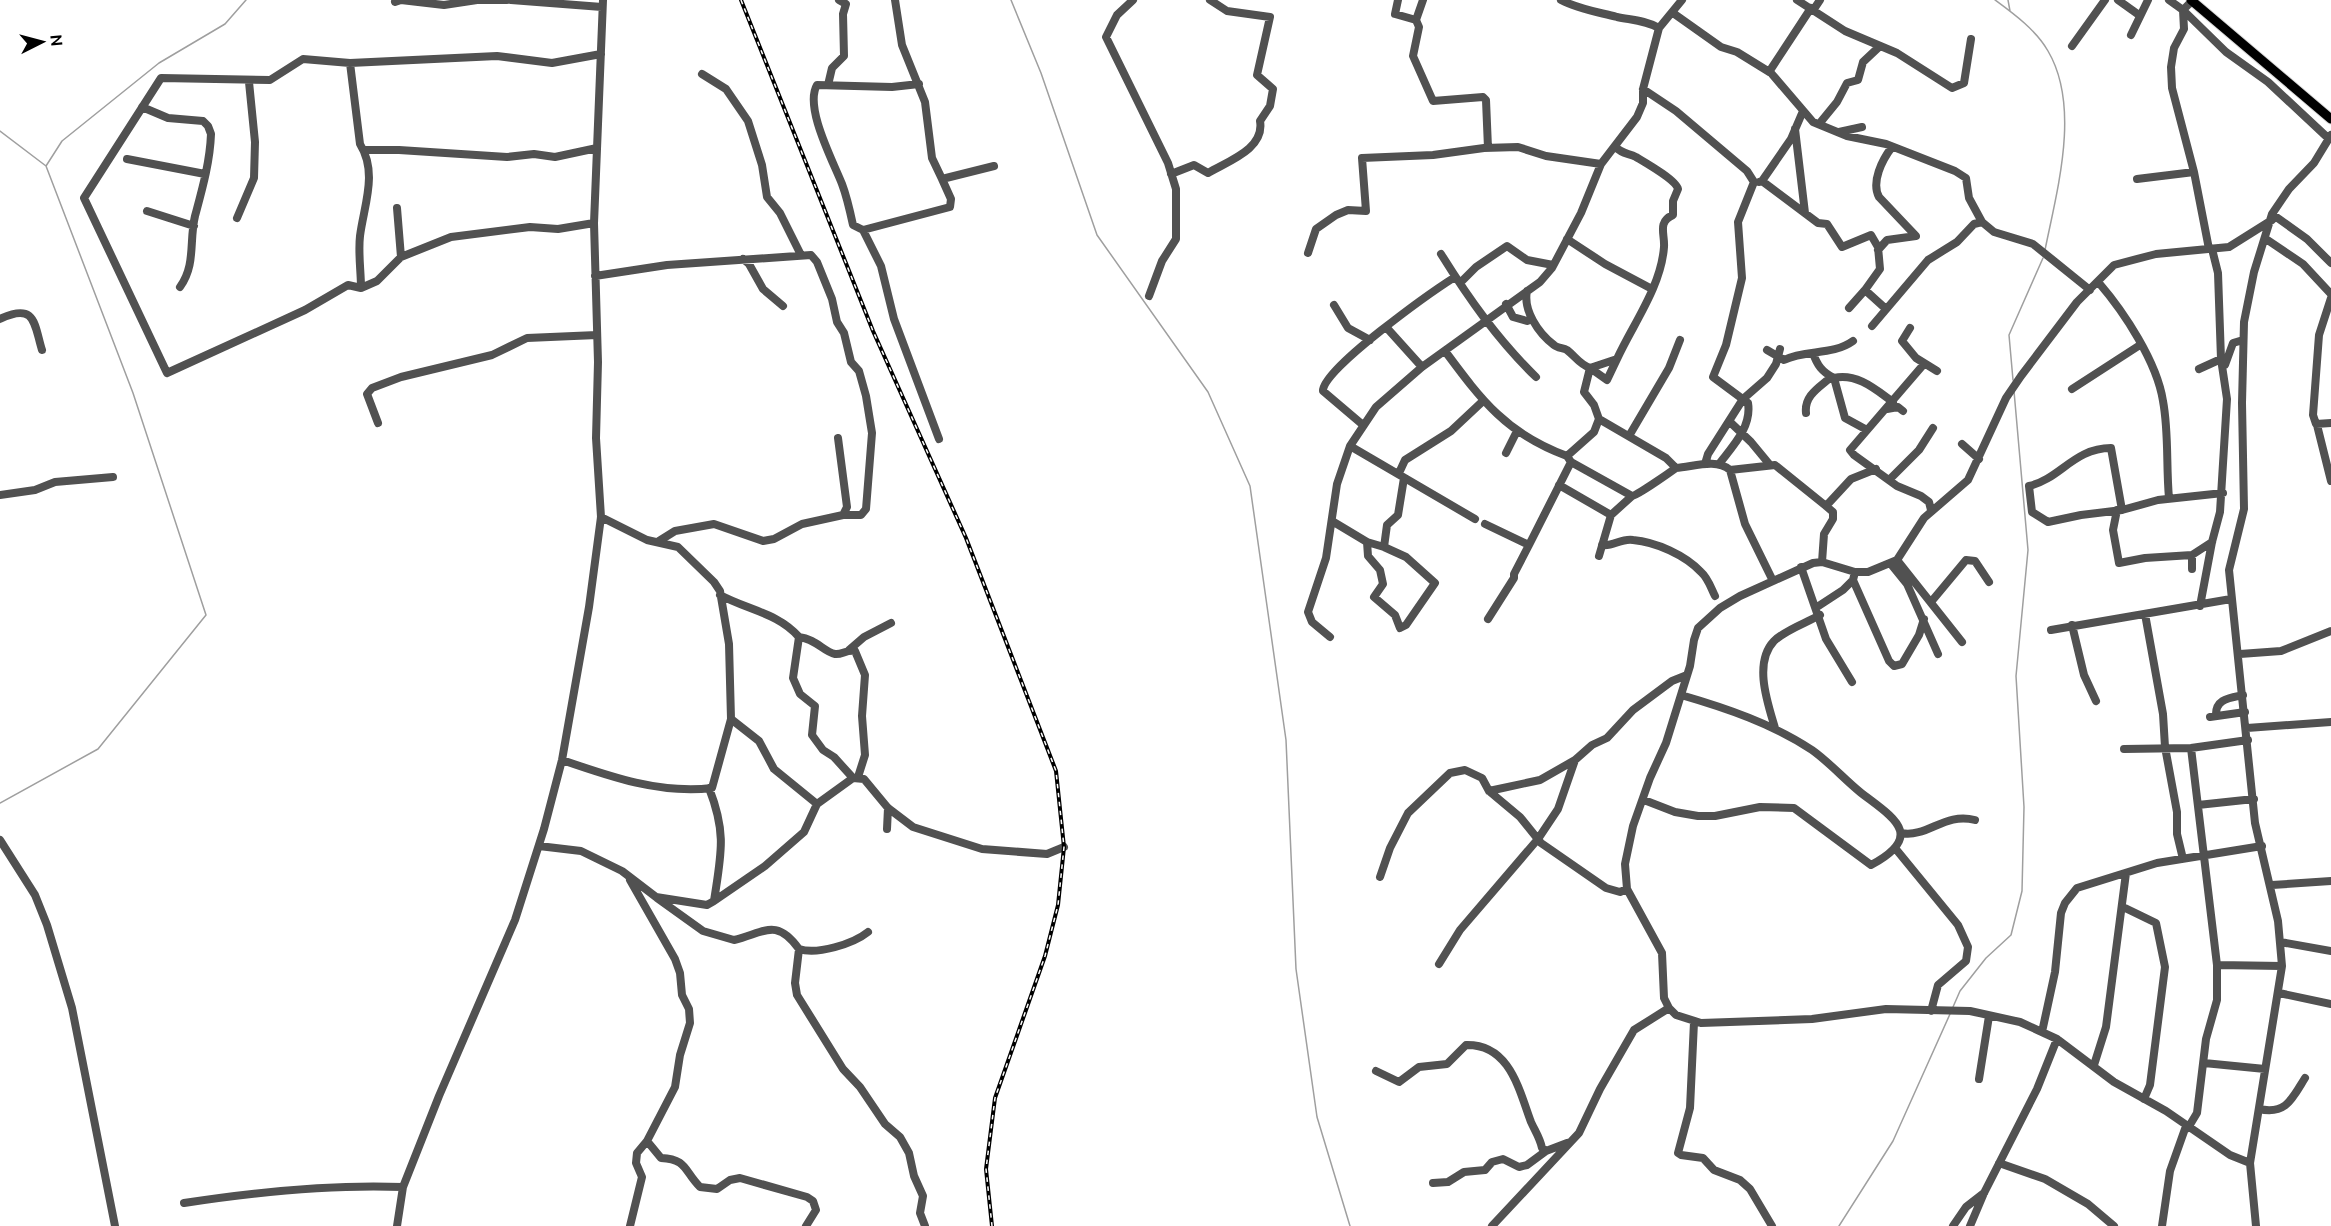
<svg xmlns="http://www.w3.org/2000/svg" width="2331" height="1226" viewBox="0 0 2331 1226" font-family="Ubuntu,sans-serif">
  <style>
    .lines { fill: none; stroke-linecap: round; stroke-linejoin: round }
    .stream { stroke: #9f9f9f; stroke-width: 1.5 }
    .major-casing { stroke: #dbdbdb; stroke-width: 11 }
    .minor { stroke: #515151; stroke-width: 8 }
    .major { stroke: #000; stroke-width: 9 }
    .rail-casing { stroke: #000; stroke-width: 4 }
    .rail { stroke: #fff; stroke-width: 1.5; stroke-dasharray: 4.5; stroke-linecap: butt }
  </style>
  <rect width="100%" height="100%" fill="#fff"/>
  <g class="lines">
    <path class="stream" d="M1011,0L1041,73L1097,235L1208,392L1250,486L1286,740L1296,969L1317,1117L1350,1226
      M1995,0C2014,14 2036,30 2048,51C2081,107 2057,190 2045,250
      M2008,0L2010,11
      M0,131L46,166L133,393L206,615L98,749L0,803
      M46,166L62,141L159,63L225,24L246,0
      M2013,380L2009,335L2043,258
      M1953,1007L1960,991L1986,958L2011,935L2022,891L2024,807L2016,676L2028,550L2014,391
      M1839,1226L1893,1141L1950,1014"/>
    <g class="major-casing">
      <path id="major" d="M2191,0L2331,119"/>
    </g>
    <path class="minor" d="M480,0H507
      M511,0L602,7
      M895,0L902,45L925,102L932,158L942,179L994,166
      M1133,0L1117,15L1106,37L1168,163L1176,189V239L1162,261L1149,296
      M1398,0L1395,14L1416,20
      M1423,0L1416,20L1419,27L1413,56L1433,101L1483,97L1486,100L1488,148
      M1561,0C1578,9 1598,12 1617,17C1631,20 1645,20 1659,28
      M1797,0L1845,31L1897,53L1952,88L1964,83L1971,39
      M2118,0L2139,15
      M2169,0L2183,10L2226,52L2268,82L2328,138
      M2192,1L2183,10L2184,29L2174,48L2171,67L2172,88L2194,172L2209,249
      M395,2L401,0L444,5L477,0
      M1814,9L1820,0
      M1673,13L1721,47L1737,52L1771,73L1813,122L1847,136L1886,144L1955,171L1966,178L1969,198L1982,222L1974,224L1957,242L1928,260L1872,326
      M2131,35L2148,0
      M2072,46L2105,0
      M350,63L360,144C378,173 364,205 360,236C358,253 361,271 361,288
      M1769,72L1811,8
      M702,74L726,89L748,121L762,165L767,197L780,213L801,255
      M919,84L892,87L817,85C804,107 833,161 842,184C847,197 850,211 853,225L863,230L881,266L894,319L939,439
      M828,85L832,68L844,56L843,14L846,4L839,0
      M1643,89L1676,111L1747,171L1754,182L1738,222L1742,278L1726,345L1713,377L1748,403C1752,427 1732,447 1719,464
      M142,107L168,118L203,121L208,126L211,134C210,162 202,190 195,216C189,241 196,265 180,287
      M1819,124L1837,102L1847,83L1858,80L1863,62L1880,46
      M1795,129L1805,213
      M1839,132L1862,127
      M364,150H399L507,157L534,154L555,157L597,148
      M127,159L205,174
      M1171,174L1194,165L1208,173C1228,161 1265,149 1260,121L1270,106L1273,89L1257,75L1270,17L1227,11L1210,0
      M2137,179L2194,172
      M1762,181L1818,223L1827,224L1842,247L1871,235L1878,247L1880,269L1865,290L1886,309
      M1759,182L1762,181L1791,139L1803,111
      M397,208L401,257
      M147,211L194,226
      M2272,214L2307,239L2331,263
      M237,218L254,178L255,142L249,82
      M1982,222L1994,232L2033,244L2090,290
      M594,223L558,229L530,227L451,237L401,257L377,281L361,288L348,285L305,310L167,373L84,198L161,78L270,80L303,59L350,63L497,56L552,63L601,54
      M863,230L950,207L951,199L942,179
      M1567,239L1605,264L1652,289
      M2266,239L2303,264L2331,294
      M1878,250L1887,240L1916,236L1879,197C1871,182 1882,160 1892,147
      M1308,253L1316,229L1336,215L1348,210L1366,211L1362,158L1433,155L1484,148L1518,147L1546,156L1601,164
      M1441,254C1469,299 1498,340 1536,377
      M743,259L749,264L763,289L783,306
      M595,276L667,265L811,255L817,262L832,299L837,322L844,333L851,362L859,371L866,396L872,433L866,509L861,515H843
      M1460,283L1476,267L1507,246L1527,260L1553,265
      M2099,283C2124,312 2157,362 2163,401C2169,433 2166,466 2169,498
      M1527,291C1523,310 1538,333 1554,345C1557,348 1563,348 1567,350C1576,357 1579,364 1590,368L1584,392L1594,405L1599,419L1666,458L1676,468C1693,467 1716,458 1730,470L1745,524L1773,581
      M2331,298L2319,335L2313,415L2316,424L2331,423
      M1506,304L1513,317L1527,321L1532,319
      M1334,305L1348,328L1370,340
      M1849,308L1865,290
      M0,319C36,302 34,324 42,350
      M1386,327L1422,367
      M1910,328L1902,341L1916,358L1937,371
      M1767,350L1784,360C1806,349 1832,356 1853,341
      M1445,351C1482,401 1507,434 1567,456L1571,462L1632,496C1636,496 1669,473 1676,468
      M1813,353C1817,365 1822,372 1834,378C1857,373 1875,389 1893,402
      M1924,364L1850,450L1854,455L1897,486L1921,496L1929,502L1931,510
      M2225,365L2233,343L2243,340
      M1590,368L1617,359C1633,324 1661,287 1664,247C1665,234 1657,222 1673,215V201L1678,189C1676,180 1646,163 1636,157C1628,153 1621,154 1615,146
      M1590,368L1607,380L1617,359
      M2199,369L2221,359
      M1834,378L1845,418L1867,430
      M2072,389L2140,345
      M1887,409L1898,407L1903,411
      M1806,413C1804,395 1820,387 1831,377
      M1730,422L1751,442L1770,465
      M378,423L367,394L372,388L401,377L492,355L527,338L597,335
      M1363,425L1323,391C1322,369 1433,291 1455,277
      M2317,425L2331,481
      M1629,436L1669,368L1680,340
      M1962,444L1979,459
      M1350,446L1475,519
      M1506,453L1517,431
      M1567,456L1594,432L1599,419
      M1705,464L1708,454L1743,399L1767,378L1776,364L1780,349
      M1730,470L1775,465L1826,506L1833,512V519L1824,534L1822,562
      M1399,473L1405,460L1451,431L1483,401
      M1889,480L1919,450L1933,428
      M1559,485L1611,515L1632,496
      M0,495L35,490L55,482L113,477
      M1826,506L1851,479L1876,469
      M2117,510L2113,530L2119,563L2145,558L2192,555L2212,542
      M2122,510L2111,448C2074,448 2060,479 2029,486L2032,512L2048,522L2081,515L2122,510L2158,500L2223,493
      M601,517L647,540L678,547L714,582L720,591L729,644L731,719L759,741L774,769L817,804
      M1332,521L1367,542L1384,547
      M1485,524L1529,545L1514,574V578L1488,619
      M659,541L675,531L714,524L763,541L774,539L802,524L843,515L847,507L838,438
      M1367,542L1368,556L1380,570L1383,584L1374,597L1395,615L1400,628L1406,625L1435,583L1406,557L1384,547L1387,525L1398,515L1404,478
      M1529,545L1571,462
      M1602,545C1613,547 1621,538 1633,540C1656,542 1685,555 1701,572C1708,578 1711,588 1715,596
      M2192,555V569
      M1599,556L1611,515
      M1897,560L1962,642
      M1890,563L1907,584L1938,654
      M1801,567L1826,639L1852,682
      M1855,572L1853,580L1889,661L1894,666L1902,664L1919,635L1924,619
      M720,595C748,610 778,613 799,637C816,639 824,652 835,654C842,655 847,649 855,651L865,675L862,716L865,755L858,777
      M1931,602L1966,560L1975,561L1989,582
      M2200,606L2212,542L2220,512L2227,399L2221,359L2218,273L2212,249
      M1817,607L1843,590L1853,580
      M2145,614L2163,714L2165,747L2177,812V834L2183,859
      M2072,625L2084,675L2096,701
      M2051,630L2231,599
      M799,637L793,678L800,694L815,706L812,735L823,750L834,757L853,778
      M1330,637L1312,622L1308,612L1326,558L1337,484L1350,446L1376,407L1422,367L1540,282L1552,268L1581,213L1601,164L1637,117L1643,103V89L1659,28L1682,0
      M849,650L864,637L891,623
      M2240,654L2281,651L2331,631
      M2216,716C2215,699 2229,698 2243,695
      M2210,717L2245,712
      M1775,728C1768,704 1753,663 1774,641C1785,630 1806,623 1820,615
      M2247,728L2331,722
      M2124,749L2191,748L2248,740
      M562,760C611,777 660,794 712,788L731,719
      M1489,791L1540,780L1575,760
      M1644,800L1675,812L1698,816H1715L1760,807L1794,808L1871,865C1927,835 1892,817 1860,792C1844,779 1829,762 1812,750C1773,724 1726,708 1681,695
      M2198,805L2254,799
      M887,829L888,808
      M1901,833C1928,838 1944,812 1975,820
      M0,840L35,895L47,925L72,1008L115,1226
      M539,846L581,851L622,871L656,897L707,905L714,901C721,854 727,834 709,788
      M1895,848L1958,925L1968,947L1966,961L1938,985L1931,1011
      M1380,877L1390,848L1408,813L1450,773L1465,770L1482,778L1489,791L1520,817L1541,843L1606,888L1620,892L1627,889
      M2272,885L2331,881
      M657,898L703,931L734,940C764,933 776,917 799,949C817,955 853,944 868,932
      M714,901L765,866L804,832L817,804L853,778L864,779L888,808L913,827L982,849L1047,854L1064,847
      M2123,907L2156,923L2165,967L2150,1085L2144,1099
      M2280,942L2331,951
      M799,949L795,983L797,995L843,1069L860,1087L885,1124L900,1137L909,1153L914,1176L923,1196L920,1213L925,1226
      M1439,964L1460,930L1538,839L1558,809L1575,760L1592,745L1607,738L1633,710L1672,681L1687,675
      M2217,965L2282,966
      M2279,993L2331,1004
      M1694,1022L1690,1108L1678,1153L1681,1155L1703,1158L1714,1170L1740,1180L1750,1189L1772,1226
      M2042,1032L2055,972L2061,913L2065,903L2077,888L2157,863L2262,846
      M2204,1063L2265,1069
      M2094,1065L2106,1027L2126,873
      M1376,1071L1399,1082L1419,1067L1447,1064L1466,1045C1510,1044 1519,1090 1531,1122C1535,1131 1540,1138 1542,1148L1546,1151L1567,1143
      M1979,1079L1989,1016
      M2259,1109C2286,1115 2292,1099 2305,1078
      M2188,1128L2197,1113L2206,1039L2217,1000V965L2191,748
      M647,1141L661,1158C687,1159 684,1171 700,1187L717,1189L730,1180L740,1178L807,1197L813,1201L816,1210L806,1226
      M1999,1163L2045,1179L2088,1204L2114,1226
      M2250,1163L2230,1155L2166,1111L2114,1082L2057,1039L2020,1022L1970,1011L1886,1009L1812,1019L1701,1023L1676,1015L1669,1008L1664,998L1662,953L1627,889L1625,864L1633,826L1650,778L1666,743L1690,666L1694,640L1698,628L1720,608L1740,596L1813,563L1822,562L1855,572H1868L1897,560L1924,518L1968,480L2006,398L2021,376L2077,302L2114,265L2156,254L2229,247L2272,220
      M1433,1183L1448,1182L1464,1172L1485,1170L1492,1162L1503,1159L1519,1167L1527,1165L1546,1151
      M184,1203C256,1192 330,1184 403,1187
      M397,1226L403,1187L439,1096L515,920L544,829L562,760L589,607L601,517L596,438L598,362L594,223L603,0
      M630,1226L642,1177L636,1163L637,1153L647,1141L675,1087L680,1055L690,1023L689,1009L682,995L680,973L675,959L630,880
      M1492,1226L1579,1133L1600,1089L1634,1030L1669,1008
      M1953,1226L1966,1207L1984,1193
      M1970,1226L1984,1193L2037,1089L2057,1039
      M2162,1226L2170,1171L2186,1126
      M2256,1226L2250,1163L2282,966L2278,921L2255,823L2229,570L2244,509L2242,403L2244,322L2254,272L2272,214L2289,189L2314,163L2331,135"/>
    <use href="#major" class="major"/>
    <g class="rail-casing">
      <path id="rail" d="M741,0L873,331L966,538L1056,771L1064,847L1058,905L1045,956L995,1098L986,1169L992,1226"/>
    </g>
    <use href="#rail" class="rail"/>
  </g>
  <g transform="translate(42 42) rotate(84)" stroke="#ffffff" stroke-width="4.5" paint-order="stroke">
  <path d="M0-4.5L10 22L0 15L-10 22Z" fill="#000000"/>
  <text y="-9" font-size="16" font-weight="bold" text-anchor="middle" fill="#000000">N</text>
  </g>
</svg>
